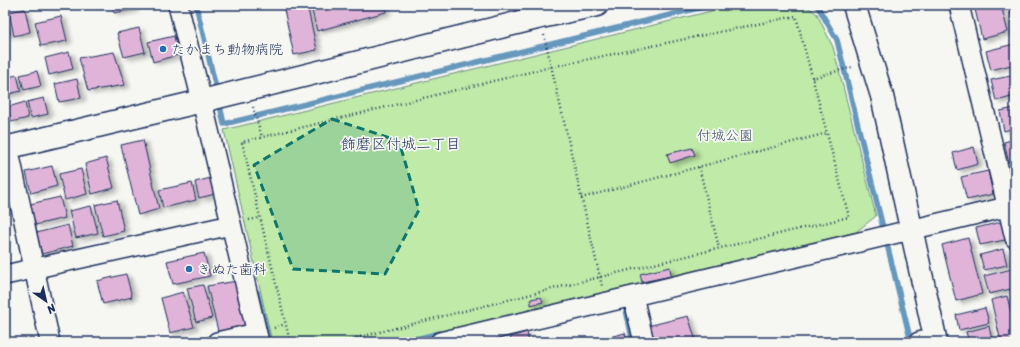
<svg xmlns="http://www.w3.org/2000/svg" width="1020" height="347" viewBox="0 0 1020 347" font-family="Sriracha,'Klee One',sans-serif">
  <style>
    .green { fill: #bfeaa7; stroke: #6d8c82 }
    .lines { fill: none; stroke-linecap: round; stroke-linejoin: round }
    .stream { stroke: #6697bc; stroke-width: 5.5 }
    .building { fill: #e0b4d8; stroke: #1b2f5e; filter: url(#shadow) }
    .street-casing { stroke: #1b2f5e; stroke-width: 22 }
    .secondary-casing { stroke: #1b2f5e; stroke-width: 25 }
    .path { stroke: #1b2f5e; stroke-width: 2.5; stroke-dasharray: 1 3; stroke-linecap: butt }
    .street { stroke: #f6f6f2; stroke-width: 19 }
    .secondary { stroke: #f6f6f2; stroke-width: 22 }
    .marked { fill: #0f766e; fill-opacity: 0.2; stroke: #0f766e; stroke-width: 3; stroke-dasharray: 8 5; stroke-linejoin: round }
    .poi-dot { fill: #1f6fb2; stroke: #f6f6f2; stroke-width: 1.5 }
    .labels { text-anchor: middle; stroke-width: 3.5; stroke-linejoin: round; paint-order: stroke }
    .poi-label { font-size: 14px; fill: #1b2f5e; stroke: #f6f6f2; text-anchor: start }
    .park-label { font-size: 14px; fill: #3c546d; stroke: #f6f6f2 }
    .neighbourhood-label { font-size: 15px; fill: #1b2f5e; stroke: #f6f6f2 }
  </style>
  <defs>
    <filter id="shadow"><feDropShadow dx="4.5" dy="2.5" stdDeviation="2" flood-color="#0004"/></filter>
  </defs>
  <rect width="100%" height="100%" fill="#f6f6f2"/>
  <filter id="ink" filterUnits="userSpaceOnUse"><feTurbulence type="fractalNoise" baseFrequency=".025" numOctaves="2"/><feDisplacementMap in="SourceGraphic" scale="8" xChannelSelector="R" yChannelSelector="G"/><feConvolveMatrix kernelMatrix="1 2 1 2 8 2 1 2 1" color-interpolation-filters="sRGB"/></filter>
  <g filter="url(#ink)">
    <path class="green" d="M736,5H805L817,14L833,47L876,216L856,232L395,342H272L224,130Z"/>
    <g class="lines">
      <path class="stream" d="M196,5L217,92
        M815,5L818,7L837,40L911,342
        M219,101L224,124L711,5
        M257,292L269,342
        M624,301L633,342
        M404,342L440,333"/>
    </g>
    <path class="building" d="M112,5H133L134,9L114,13Z
      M283,5H307L317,50L294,55Z
      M316,5H384L386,12L317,31L311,6Z
      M974,5H1001L1008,32L982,39Z
      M1009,5H1015V29H1014Z
      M25,9L30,32L14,36L9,12Z
      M5,16L10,34L5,36Z
      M61,16L67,41L41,46L35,22Z
      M139,28L145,52L124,57L117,33Z
      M174,36L178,55L153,62L148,42Z
      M1014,44L1015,64L991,70L986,51Z
      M69,52L73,69L49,75L45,58Z
      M114,52L125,85L88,91L79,58Z
      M37,71L41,86L24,90L20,75Z
      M17,75L21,91L5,95V78Z
      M1015,75V96L996,101L991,80Z
      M77,79L81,98L59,102L55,84Z
      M44,98L48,114L31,118L27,102Z
      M25,102L28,118L11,122L8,107Z
      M1015,108V128L1004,131L1000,111Z
      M1015,139V161L1009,163L1004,142Z
      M143,140L159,209L138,215L121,145Z
      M974,147L978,164L957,170L953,153Z
      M692,148L695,155L670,163L667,154Z
      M106,158L114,188L92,194L85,164Z
      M52,166L57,186L31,193L26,172Z
      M81,169L87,194L65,200L59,174Z
      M988,171L993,194L967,200L961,177Z
      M211,178L215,194L199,198L195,182Z
      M192,183L196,200L163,208L159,190Z
      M60,197L65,218L35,225L30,204Z
      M117,200L124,231L103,236L95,205Z
      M91,206L98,233L76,238L69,211Z
      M1001,222L1005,240L980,245L976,228Z
      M68,225L73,246L42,254L36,233Z
      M968,238L982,294L956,301L942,245Z
      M1003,249L1007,265L984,270L980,255Z
      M204,253L210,276L173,284L167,261Z
      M670,267L671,276L642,282L640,274Z
      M1012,269L1015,288L989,294L984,276Z
      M126,274L132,297L103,304L97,281Z
      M237,281L249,328L219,335L207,286Z
      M203,285L212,318L196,322L187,288Z
      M183,292L194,327L170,333L161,298Z
      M1007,296L1015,329V342H1001L991,300Z
      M541,297L543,302L531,305V299Z
      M985,308L989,323L959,330L956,315Z
      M688,316L696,341L690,342H653L648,326Z
      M989,326L992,341L987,342H969L966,332Z
      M527,332L529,342H512L510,337Z
      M625,333L627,342H594V341Z"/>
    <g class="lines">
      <g class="street-casing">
        <path id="street" d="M178,5L202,101L259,342
          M959,5L1015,238
          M8,147L50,342
          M5,275L231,225
          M633,296L644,342
          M217,342L256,333
          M440,342L1015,205
          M919,342L935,338"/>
      </g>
      <g class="secondary-casing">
        <path id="secondary" d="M854,5L882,96L936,342
          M5,148L202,101L541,17L597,5"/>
      </g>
      <path class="path" d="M544,35L602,286
        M812,78L852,67
        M253,107L262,137
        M699,167L719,248
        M581,198L827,133
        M249,220L260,218
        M274,328L285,324
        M290,342L242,142L551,67L796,16L849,217L600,277L340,342"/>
      <use href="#street" class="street"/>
      <use href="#secondary" class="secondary"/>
    </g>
  </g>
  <path class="marked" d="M332,119L399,141L419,210L385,274L293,269L254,165Z"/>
  <g class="poi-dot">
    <circle cx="163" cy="49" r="4"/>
    <circle cx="189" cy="269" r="4"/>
  </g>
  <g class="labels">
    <g class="poi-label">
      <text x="171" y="54">たかまち動物病院</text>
      <text x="197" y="274">きぬた歯科</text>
    </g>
    <g class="park-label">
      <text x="725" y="140">付城公園</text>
    </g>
    <g class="neighbourhood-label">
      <text x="401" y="149">飾磨区付城二丁目</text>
    </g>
  </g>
  <rect width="1020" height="347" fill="none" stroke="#f6f6f2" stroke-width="20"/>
  <rect x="10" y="10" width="1000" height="327" fill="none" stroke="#1b2f5e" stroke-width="1.5" filter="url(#ink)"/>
  <g transform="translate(46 301) rotate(146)" stroke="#f6f6f2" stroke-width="3" paint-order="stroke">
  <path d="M0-3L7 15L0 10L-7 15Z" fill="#1b2f5e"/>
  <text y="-6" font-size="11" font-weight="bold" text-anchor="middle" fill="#1b2f5e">N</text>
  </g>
</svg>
